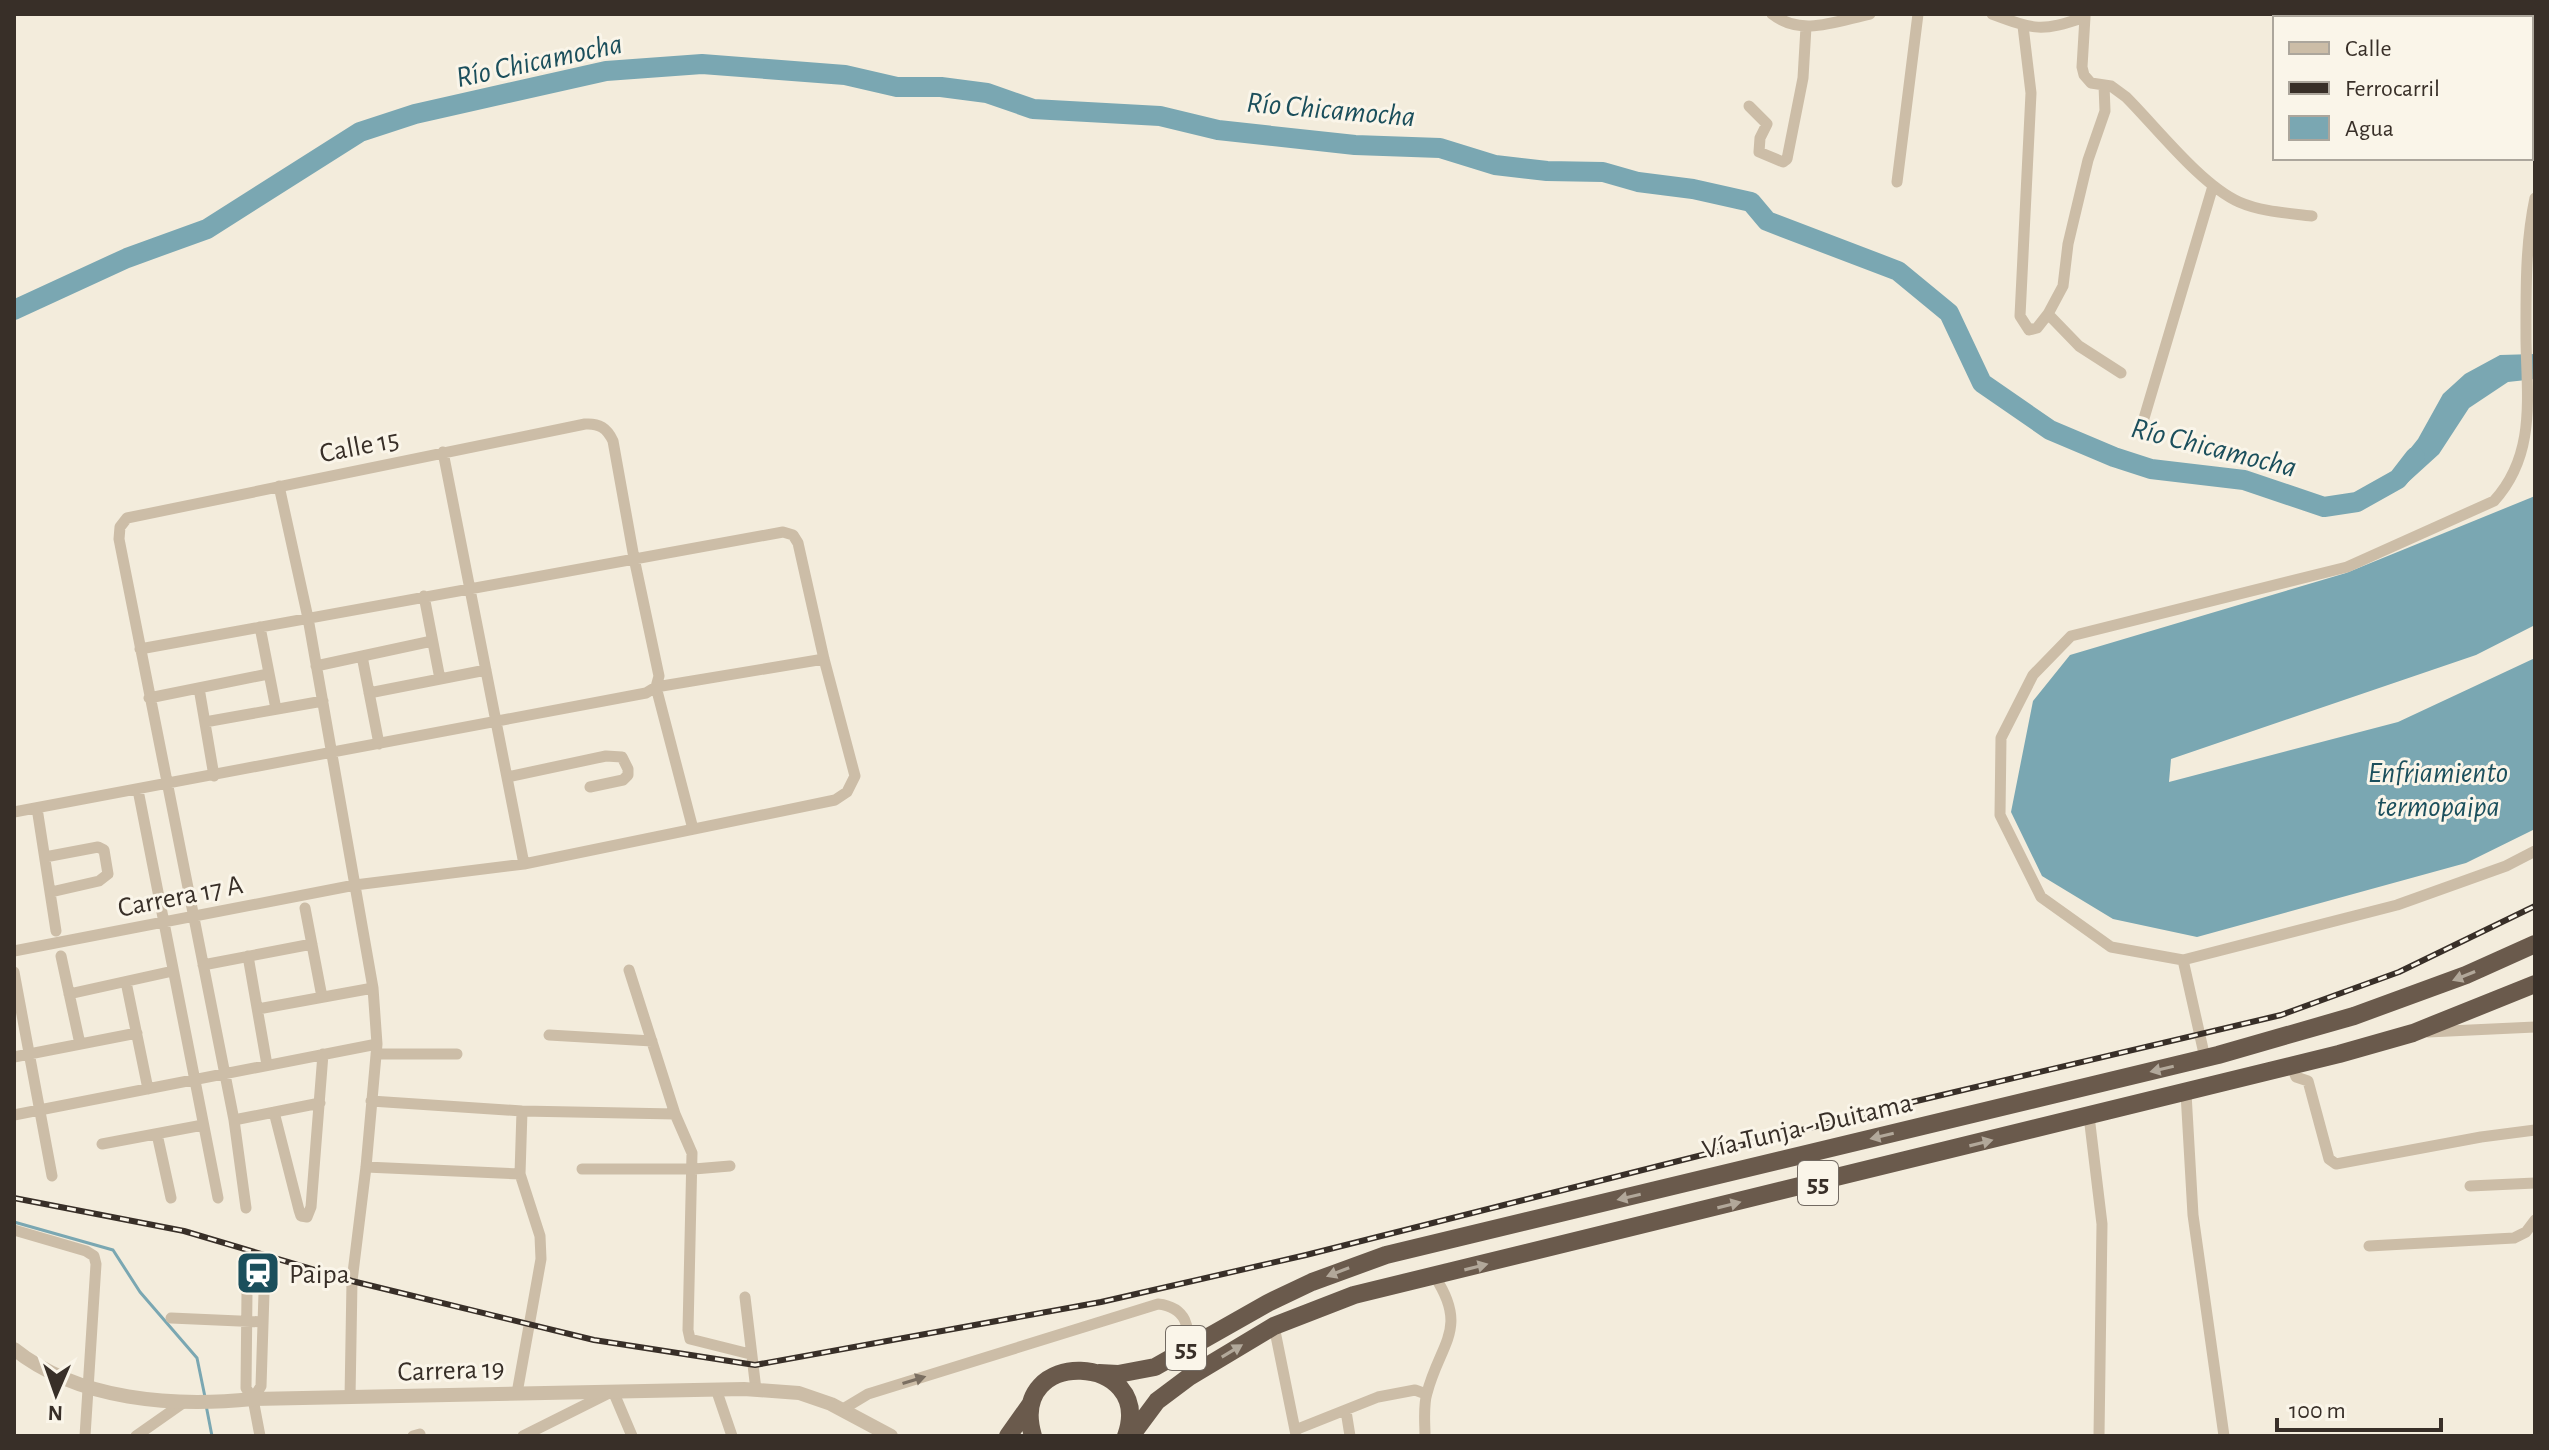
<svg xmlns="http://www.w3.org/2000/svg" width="2549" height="1450" viewBox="0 0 2549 1450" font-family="'Alegreya Sans',sans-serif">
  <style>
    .water { fill: #7aa7b2 }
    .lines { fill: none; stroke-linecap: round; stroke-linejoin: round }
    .stream { stroke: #7aa7b2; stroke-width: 3 }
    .river { stroke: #7aa7b2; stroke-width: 20 }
    .minor { stroke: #ccbda7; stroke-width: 11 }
    .tertiary { stroke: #ccbda7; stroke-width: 14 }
    .trunk { stroke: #6a5a4c; stroke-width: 18 }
    .rail-casing { stroke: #382f28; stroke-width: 6 }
    .rail { stroke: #faf5e9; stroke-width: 3; stroke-dasharray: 9; stroke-linecap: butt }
    .oneway { fill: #b2a89a }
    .oneway2 { fill: #7b6f61 }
    .labels { text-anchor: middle; stroke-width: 6; stroke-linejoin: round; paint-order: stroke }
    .shield { fill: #faf5e9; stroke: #726a62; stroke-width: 2 }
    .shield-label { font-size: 26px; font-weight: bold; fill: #382f28 }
    .street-label { font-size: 28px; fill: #382f28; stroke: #faf5e9 }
    .poi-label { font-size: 28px; fill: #382f28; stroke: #faf5e9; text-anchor: start }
    .water-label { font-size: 30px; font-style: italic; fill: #1b4f5c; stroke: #faf5e9 }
  </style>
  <rect width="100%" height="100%" fill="#f3ecdc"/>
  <path class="water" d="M2535,354V379L2508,382L2469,408L2439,454L2406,484L2390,474L2418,439L2443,394L2465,374L2500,355Z
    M2535,496V625L2476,655L2171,759L2169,782L2398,722L2535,658V829L2466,863L2197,937L2113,919L2042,876L2011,812L2033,701L2070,655L2346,573Z"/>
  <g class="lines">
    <path class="stream" d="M14,1222L113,1250L140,1292L197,1358L205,1397
      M206,1405L212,1436"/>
    <path class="river" d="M14,310L127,258L207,229L360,132L415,114L606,71L702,64L845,75L897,87H941L987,93L1033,109L1160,116L1218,130L1355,145L1440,148L1495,165L1547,171L1603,172L1638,182L1693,189L1751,202L1767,221L1898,271L1949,313L1982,383L2050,430L2114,457L2151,469L2244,480L2324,507L2357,502L2398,479L2415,457"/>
    <path class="minor" d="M1772,14C1801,37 1837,21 1870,14
      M1992,14C2035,30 2041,32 2085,17V14
      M2436,14L2456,18
      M2085,17L2082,67L2084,75L2091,83L2111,86L2126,97C2157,128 2201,185 2239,202C2262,212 2288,213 2312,216
      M2023,26L2031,93L2020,316L2029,330L2037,328L2048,314
      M2531,32L2535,33
      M2104,85L2105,111L2088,160L2068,244L2063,286L2048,314L2079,346L2121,373
      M1749,106L1767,124L1760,138L1759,152L1783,162L1787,159L1803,78L1806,27
      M1897,182L1918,14
      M2535,198C2525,245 2526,293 2526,341C2527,398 2536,455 2494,501L2347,567L2071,636L2033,675L2001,738L2000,815L2041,897L2111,947L2183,960L2397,905L2506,866L2535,851
      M2142,425L2213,186
      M443,452L524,864
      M279,486L308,618L373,988L377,1044L366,1167L352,1281L350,1398
      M424,596L440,679
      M260,627L276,709
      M362,656L379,744
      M316,666L432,641
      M199,688L214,776
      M369,693L486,670
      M149,698L268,674
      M205,722L323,701
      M507,777L606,756L622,757L628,769V775L623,780L590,787
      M138,790L218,1198
      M37,808L56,931
      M14,812L646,693L656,687L824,659
      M45,857L98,847L104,850L108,874L99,881L51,892
      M305,908L322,997
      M14,951L355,885L524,864L835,800L847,792L855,776L824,659L798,543L793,535L783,532L140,649
      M61,956L80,1044
      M248,956L267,1065
      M2183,960L2205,1058
      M203,965L312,944
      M629,970L675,1114L692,1153L688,1330L690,1339L750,1354
      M14,972L52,1176
      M126,982L148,1089
      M69,994L173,971
      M258,1009L373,988
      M2428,1032L2535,1027
      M549,1035L652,1041
      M376,1054H457
      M14,1057L137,1033
      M2291,1065L2296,1077L2308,1081L2329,1159L2336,1164L2481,1137L2535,1130
      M2186,1093L2193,1215L2224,1436
      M371,1101L522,1111L675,1114
      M274,1112L299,1210L301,1216L307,1217L311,1207L323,1054
      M14,1115L377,1044
      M2089,1116L2102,1224L2099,1436
      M234,1120L320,1103
      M157,1134L171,1198
      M102,1144L203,1125
      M366,1167L520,1174
      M582,1169H694L730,1166
      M2470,1186L2535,1183
      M246,1208L234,1120L119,539L120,527L127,518L585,424C599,423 607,428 613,441L634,558L659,676L656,687L693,829
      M14,1230L86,1251L94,1256L96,1264L85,1436
      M2369,1246L2514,1238L2526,1232L2535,1220
      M745,1297L756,1390
      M171,1318L263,1322
      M1274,1326L1296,1435
      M716,1389L732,1436
      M517,1393L541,1259L540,1236L520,1174L522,1111
      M253,1399L261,1386L264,1293L261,1288L256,1286L247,1291L246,1388L253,1399L260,1436
      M843,1409L868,1394L1158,1304C1185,1307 1194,1328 1182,1351
      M1346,1411L1350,1436
      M1295,1430L1378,1397L1415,1390L1426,1394
      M136,1436L183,1403
      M413,1436L420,1434
      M523,1436L613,1391L632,1436
      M1425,1436C1425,1422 1423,1406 1427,1393C1440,1343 1469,1329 1435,1277"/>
    <path class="tertiary" d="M14,1349C79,1401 174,1407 253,1399L744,1389L799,1393L831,1404L891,1436"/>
    <path class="trunk" d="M1099,1373L1118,1374L1155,1367L1268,1303L1312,1282L1386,1255L2218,1055L2354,1016L2466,975L2535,944
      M1008,1436L1030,1405
      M1033,1436C1006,1345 1156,1353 1126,1436
      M1131,1436L1157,1401L1189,1377L1274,1326L1354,1295L2339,1054L2413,1033L2535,984"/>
    <g class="rail-casing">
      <path id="rail" d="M14,1198L184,1231L352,1281L594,1340L755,1365L1101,1302L1306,1255L1908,1103L2281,1015L2399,972L2535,906"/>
    </g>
    <use href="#rail" class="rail"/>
  </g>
  <defs><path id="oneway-solid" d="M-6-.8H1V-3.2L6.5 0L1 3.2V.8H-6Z" transform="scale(2)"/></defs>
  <g class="oneway">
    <use href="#oneway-solid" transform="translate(2464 976) rotate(158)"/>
    <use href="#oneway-solid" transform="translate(2162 1069) rotate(167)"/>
    <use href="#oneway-solid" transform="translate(1882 1136) rotate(167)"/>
    <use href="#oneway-solid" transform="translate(1981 1143) rotate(-14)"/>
    <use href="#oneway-solid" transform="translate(1629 1197) rotate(167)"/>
    <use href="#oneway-solid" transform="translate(1729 1205) rotate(-14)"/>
    <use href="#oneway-solid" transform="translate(1476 1267) rotate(-14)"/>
    <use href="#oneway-solid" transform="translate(1338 1272) rotate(159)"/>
    <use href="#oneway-solid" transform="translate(1232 1351) rotate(-31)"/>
  </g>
  <use class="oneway2" href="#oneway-solid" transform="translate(914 1380) rotate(-17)"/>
  <defs>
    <g id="station-square" transform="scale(2.3)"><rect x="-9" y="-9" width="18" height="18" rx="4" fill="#1b4f5c" stroke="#faf5e9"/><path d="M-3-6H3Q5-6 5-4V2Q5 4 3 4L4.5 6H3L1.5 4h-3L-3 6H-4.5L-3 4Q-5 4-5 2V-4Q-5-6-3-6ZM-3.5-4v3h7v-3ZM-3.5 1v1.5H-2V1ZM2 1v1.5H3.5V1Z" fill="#fff"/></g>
  </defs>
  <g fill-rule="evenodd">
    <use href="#station-square" x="258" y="1273"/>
  </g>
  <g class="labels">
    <g class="shield">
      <rect x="1798" y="1161" width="40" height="44" rx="6"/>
      <rect x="1166" y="1326" width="40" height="44" rx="6"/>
    </g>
    <g class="shield-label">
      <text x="1818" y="1192">55</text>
      <text x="1186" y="1357">55</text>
    </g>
    <g class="street-label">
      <text transform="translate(359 445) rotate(-11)" y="10">Calle 15</text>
      <text transform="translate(180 895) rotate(-11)" y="10">Carrera 17 A</text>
      <text transform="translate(1807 1125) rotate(-13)" y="10">Vía Tunja - Duitama</text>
      <text transform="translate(451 1369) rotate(-2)" y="10">Carrera 19</text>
    </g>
    <g class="poi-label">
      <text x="289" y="1283">Paipa</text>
    </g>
    <g class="water-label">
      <text transform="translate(539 60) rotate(-12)" y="10">Río Chicamocha</text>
      <text transform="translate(1331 109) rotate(5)" y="10">Río Chicamocha</text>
      <text transform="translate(2214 447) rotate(14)" y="10">Río Chicamocha</text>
      <text x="2438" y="782">Enfriamiento<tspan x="2438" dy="34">termopaipa</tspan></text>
    </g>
  </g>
  <rect width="2549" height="1450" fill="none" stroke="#382f28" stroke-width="32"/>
  <rect x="2273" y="16" width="260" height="144" fill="#faf5e9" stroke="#aca69c" stroke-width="2"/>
  <rect x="2289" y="42" width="40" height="12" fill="#ccbda7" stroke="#aca69c" stroke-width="2"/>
  <text x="2345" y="56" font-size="24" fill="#382f28">Calle</text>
  <rect x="2289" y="82" width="40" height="12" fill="#382f28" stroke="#aca69c" stroke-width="2"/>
  <text x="2345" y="96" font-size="24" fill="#382f28">Ferrocarril</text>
  <rect x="2289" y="116" width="40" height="24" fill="#7aa7b2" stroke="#aca69c" stroke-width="2"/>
  <text x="2345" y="136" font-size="24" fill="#382f28">Agua</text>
  <g transform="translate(56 1394) rotate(182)" stroke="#faf5e9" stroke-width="6" paint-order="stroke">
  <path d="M0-6L14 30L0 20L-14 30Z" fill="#382f28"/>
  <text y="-12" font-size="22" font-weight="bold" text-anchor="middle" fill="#382f28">N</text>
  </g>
  <path d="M2277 1418v12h164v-12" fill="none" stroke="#382f28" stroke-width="4"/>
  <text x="2289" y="1418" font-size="24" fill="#382f28" stroke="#faf5e9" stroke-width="6" paint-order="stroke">100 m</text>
</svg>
